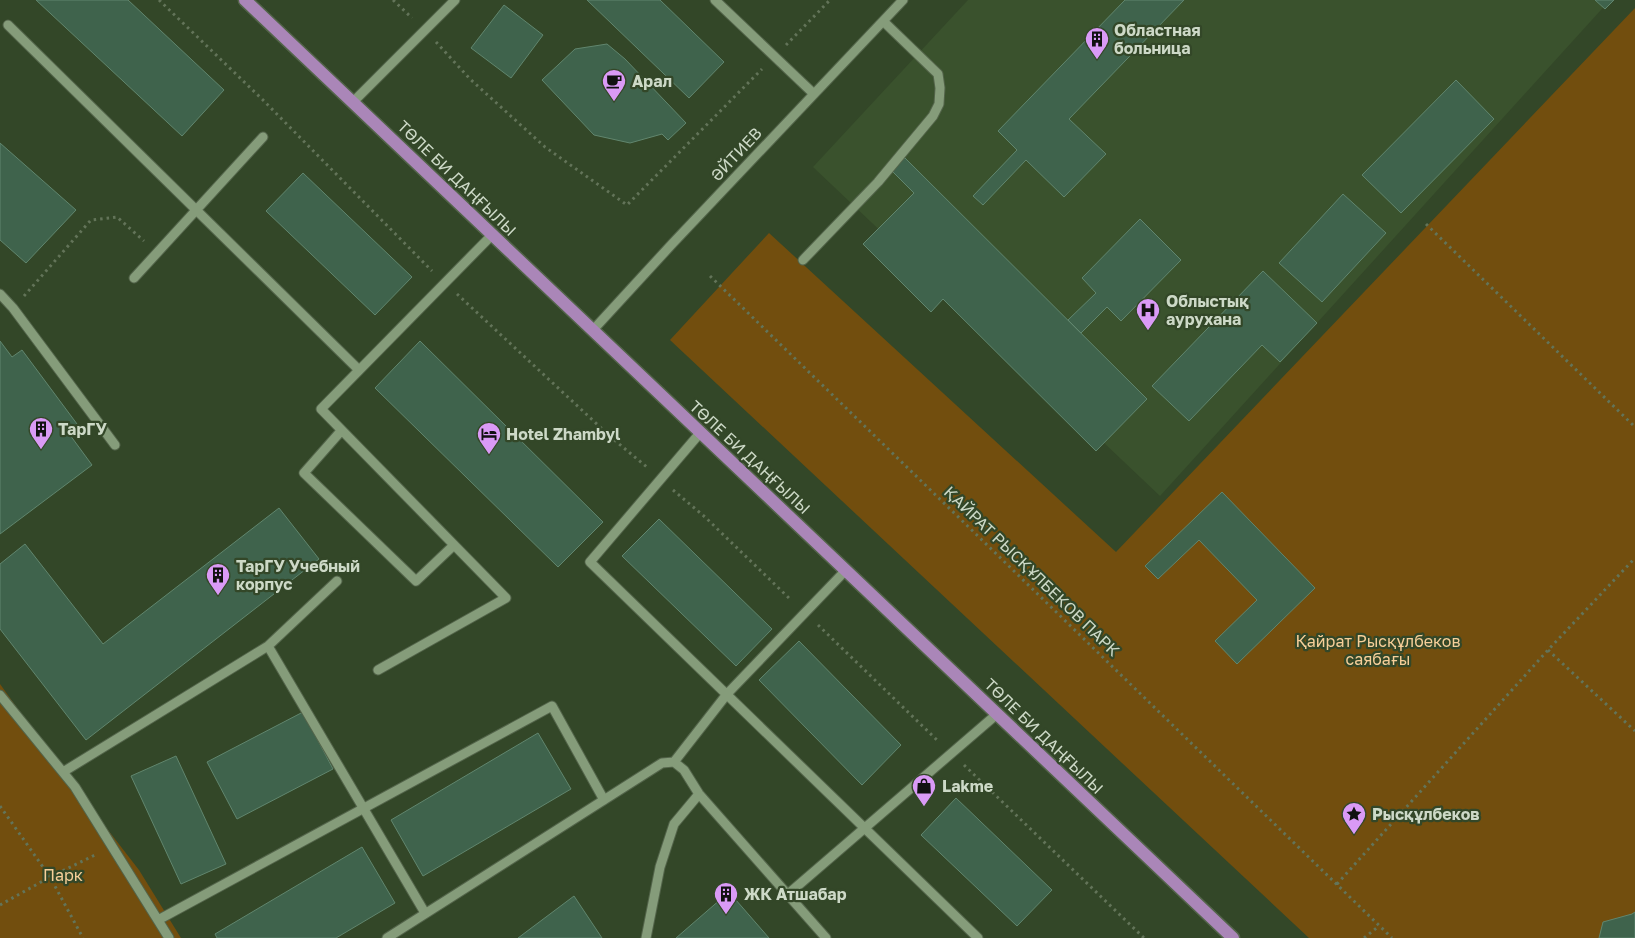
<svg xmlns="http://www.w3.org/2000/svg" width="1635" height="938" viewBox="0 0 1635 938" font-family="'Golos Text',sans-serif">
  <style>
    .built { fill: #3a522d }
    .green { fill: #724e0e }
    .building { fill: #3f634c; stroke: #61866e }
    .lines { fill: none; stroke-linecap: round; stroke-linejoin: round }
    .minor-casing { stroke: #53644a; stroke-width: 11 }
    .major-casing { stroke: #53644a; stroke-width: 15 }
    .path { stroke: #637459; stroke-width: 3; stroke-dasharray: 2.5 4; stroke-linecap: butt }
    .minor { stroke: #859c7a; stroke-width: 9 }
    .major { stroke: #aa86b8; stroke-width: 12 }
    .labels { text-anchor: middle; stroke-width: 4.5; stroke-linejoin: round; paint-order: stroke }
    .poi-label { font-size: 16px; font-weight: bold; fill: #cdd9c7; stroke: #334728; text-anchor: start }
    .street-label { font-size: 16px; fill: #cdd9c7; stroke: #334728 }
    .park-label { font-size: 16px; fill: #f7cf99; stroke: #334728 }
  </style>
  <rect width="100%" height="100%" fill="#334728"/>
  <path class="built" d="M968,0H1610L1160,496L813,167Z"/>
  <path class="green" d="M1635,8V938H1309L670,340L769,233L1116,552Z
    M0,684L63,772L139,870L181,938H0Z"/>
  <path class="building" d="M36,0H128L224,90L182,136Z
    M587,0H660L724,62L689,98Z
    M1125,0H1184L1069,119L1106,154L1064,197L1026,160L983,205L973,196L1017,150L998,131Z
    M1595,0H1614L1605,9Z
    M504,5L543,35L511,78L471,48Z
    M607,44L625,59L686,123L668,140L662,134L630,143L594,135L542,80L575,49Z
    M1456,80L1494,119L1401,213L1362,175Z
    M0,143L76,210L26,263L0,240Z
    M905,158L1147,399L1096,451L943,299L931,312L863,244L914,193L892,171Z
    M303,173L412,277L375,315L266,211Z
    M1343,194L1386,233L1322,302L1279,263Z
    M1140,219L1181,260L1121,321L1107,307L1081,333L1068,320L1096,293L1082,278Z
    M1263,271L1317,323L1280,362L1262,345L1189,421L1152,386Z
    M0,341L12,357L22,350L80,428L70,435L92,465L0,534Z
    M420,341L603,522L558,567L375,388Z
    M1222,492L1315,588L1237,664L1215,641L1257,600L1199,540L1158,579L1145,566Z
    M279,508L319,559L86,740L0,629V564L25,544L103,644Z
    M659,519L772,629L736,666L622,556Z
    M799,641L901,745L862,785L759,680Z
    M303,712L333,769L237,819L207,762Z
    M538,733L571,789L423,876L391,820Z
    M176,756L226,864L181,884L131,776Z
    M956,798L1052,890L1017,926L921,835Z
    M362,847L395,903L336,938H217L215,934Z
    M729,892L769,938H676Z
    M574,896L602,938H518Z
    M1635,912V938H1599L1603,922L1632,914Z"/>
  <g class="lines">
    <g class="minor-casing">
      <path id="minor" d="M715,0L814,94
        M8,25L359,370
        M353,102L455,0
        M803,260L878,182L933,116L939,104L940,88L938,74L883,21
        M134,278L263,137
        M0,294L13,308L115,445
        M593,330L672,244L903,0
        M341,431L304,473L416,581L454,545
        M700,433L590,562L978,938
        M268,646L337,581
        M378,670L506,598L321,409L492,235
        M0,695L75,787L169,938
        M674,762L684,770L699,794L826,938
        M63,772L268,646L425,913
        M787,895L997,714
        M158,920L552,706L604,800
        M387,938L662,763L674,762L727,694L846,570
        M646,938L660,867L674,824L699,794"/>
    </g>
    <g class="major-casing">
      <path id="major" d="M245,0L1233,938"/>
    </g>
    <path class="path" d="M159,0L263,100L432,271
      M393,0L412,18
      M436,42L470,79L545,147L627,205L762,69
      M786,45L830,0
      M1426,224L1635,427
      M710,276L1392,938
      M457,294L613,439L648,468
      M24,296L91,220L117,217L144,241
      M673,490L705,517L791,600
      M818,625L939,742
      M1548,650L1635,731
      M964,765L1144,938
      M0,806L50,877L83,938
      M1337,884L1548,650L1635,558
      M0,905L50,877L97,854
      M1364,938L1379,926"/>
    <use href="#minor" class="minor"/>
    <use href="#major" class="major"/>
  </g>
  <defs>
    <g id="building-pin" transform="scale(1.25)"><path d="M0 17L-7.5 6A9.5 9.5 0 1 1 7.5 6Z" fill="#da9af6" stroke="#334728"/><path d="M-4-6H4V6H1V3H-1V6H-4ZM-2.5-4.3h1.7v1.8h-1.7ZM.8-4.3h1.7v1.8H.8ZM-2.5-1h1.7V.8h-1.7ZM.8-1h1.7V.8H.8Z" fill="#111"/></g>
    <g id="cafe-pin" transform="scale(1.25)"><path d="M0 17L-7.5 6A9.5 9.5 0 1 1 7.5 6Z" fill="#da9af6" stroke="#334728"/><path d="M-5.5-4.5H6V0H3Q3 3.5 0 3.5H-2.5Q-5.5 3.5-5.5 0ZM3-3.2v2h1.7v-2ZM-6 4.5H4V6H-6Z" fill="#111"/></g>
    <g id="hospital-pin" transform="scale(1.25)"><path d="M0 17L-7.5 6A9.5 9.5 0 1 1 7.5 6Z" fill="#da9af6" stroke="#334728"/><path d="M-5-5h3v3.5h4V-5h3V5h-3V1.5h-4V5h-3Z" fill="#111"/></g>
    <g id="hotel-pin" transform="scale(1.25)"><path d="M0 17L-7.5 6A9.5 9.5 0 1 1 7.5 6Z" fill="#da9af6" stroke="#334728"/><path d="M-6-4.5h1.5V1H6V5H4.5V3h-9V5H-6ZM-4 0a1.8 1.8 0 1 1 3.6 0ZM.5 0V-2.5h3Q6-2.5 6 0Z" fill="#111"/></g>
    <g id="shop-pin" transform="scale(1.25)"><path d="M0 17L-7.5 6A9.5 9.5 0 1 1 7.5 6Z" fill="#da9af6" stroke="#334728"/><path d="M-5-2.5h2.3a2.7 3.5 0 0 1 5.4 0H5L5.5 6h-11ZM-1.5-2.5h3a1.5 2.3 0 0 0-3 0Z" fill="#111"/></g>
    <g id="sight-pin" transform="scale(1.25)"><path d="M0 17L-7.5 6A9.5 9.5 0 1 1 7.5 6Z" fill="#da9af6" stroke="#334728"/><path d="M0-6L1.8-2.2L6-1.7L2.9 1.2L3.7 5.4L0 3.3L-3.7 5.4L-2.9 1.2L-6-1.7L-1.8-2.2Z" fill="#111"/></g>
  </defs>
  <g fill-rule="evenodd">
    <use href="#building-pin" x="1097" y="39"/>
    <use href="#cafe-pin" x="614" y="81"/>
    <use href="#hospital-pin" x="1148" y="310"/>
    <use href="#building-pin" x="41" y="429"/>
    <use href="#hotel-pin" x="489" y="434"/>
    <use href="#building-pin" x="218" y="575"/>
    <use href="#shop-pin" x="924" y="786"/>
    <use href="#sight-pin" x="1354" y="814"/>
    <use href="#building-pin" x="726" y="894"/>
  </g>
  <g class="labels">
    <g class="poi-label">
      <text x="1114" y="36">Областная<tspan x="1114" dy="18">больница</tspan></text>
      <text x="632" y="87">Арал</text>
      <text x="1166" y="307">Облыстық<tspan x="1166" dy="18">аурухана</tspan></text>
      <text x="58" y="435">ТарГУ</text>
      <text x="506" y="440">Hotel Zhambyl</text>
      <text x="236" y="572">ТарГУ Учебный<tspan x="236" dy="18">корпус</tspan></text>
      <text x="942" y="792">Lakme</text>
      <text x="1372" y="820">Рысқұлбеков</text>
      <text x="744" y="900">ЖК Атшабар</text>
    </g>
    <g class="street-label">
      <text transform="translate(736 154) rotate(-47)" y="6">ӘЙТИЕВ</text>
      <text transform="translate(457 178) rotate(44)" y="6">ТӨЛЕ БИ ДАҢҒЫЛЫ</text>
      <text transform="translate(750 457) rotate(43)" y="6">ТӨЛЕ БИ ДАҢҒЫЛЫ</text>
      <text transform="translate(1032 571) rotate(44)" y="6">ҚАЙРАТ РЫСҚҰЛБЕКОВ ПАРК</text>
      <text transform="translate(1044 736) rotate(44)" y="6">ТӨЛЕ БИ ДАҢҒЫЛЫ</text>
    </g>
    <g class="park-label">
      <text x="1378" y="647">Қайрат Рысқұлбеков<tspan x="1378" dy="18">саябағы</tspan></text>
      <text x="63" y="881">Парк</text>
    </g>
  </g>
</svg>
